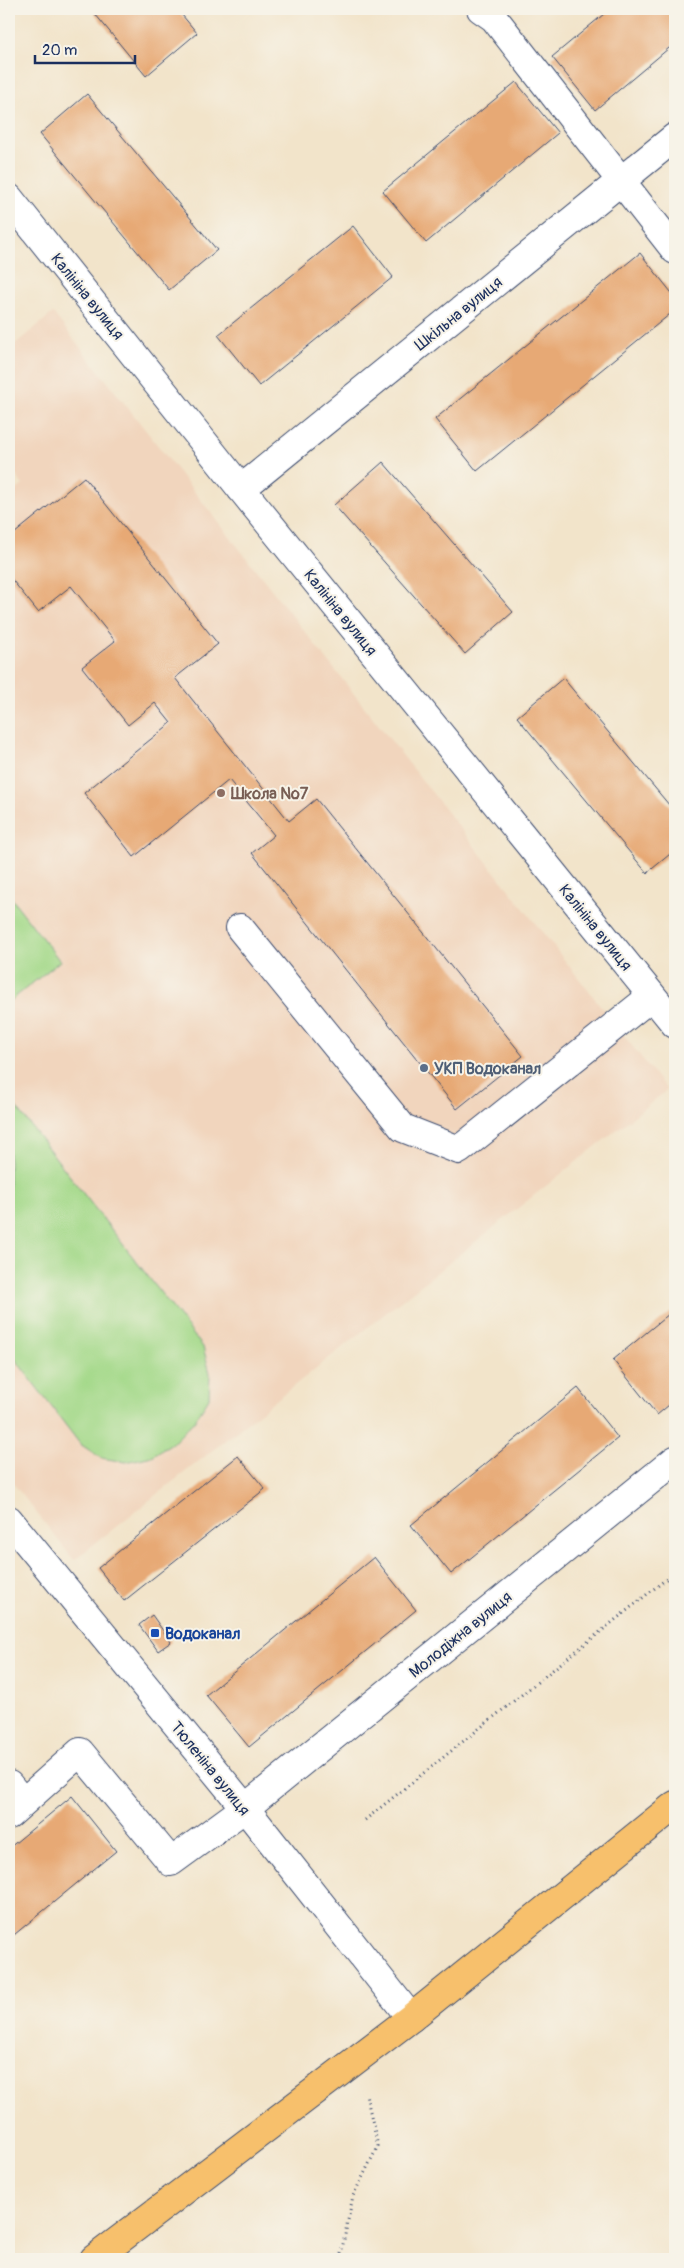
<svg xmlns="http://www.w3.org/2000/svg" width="684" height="2268" viewBox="0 0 684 2268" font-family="Pangolin,sans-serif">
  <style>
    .built { fill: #f1d5bd }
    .green { fill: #a4d98a; stroke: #608474 }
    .building { fill: #e7a974 }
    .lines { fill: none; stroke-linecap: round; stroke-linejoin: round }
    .minor-casing { stroke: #3b4a6e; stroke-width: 30 }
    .highway-casing { stroke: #3b4a6e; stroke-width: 30 }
    .path { stroke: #3b4a6e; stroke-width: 3; stroke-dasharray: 1 4; stroke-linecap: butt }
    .minor { stroke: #fff; stroke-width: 28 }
    .highway { stroke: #f7c06c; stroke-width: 28 }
    .education-dot { fill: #8d6e63; stroke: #f7f3e8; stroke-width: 2 }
    .service-dot { fill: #5c6f8a; stroke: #f7f3e8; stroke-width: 2 }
    .transit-dot { fill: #1a4fb4; stroke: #f7f3e8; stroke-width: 2 }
    .labels { text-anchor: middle; stroke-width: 4; stroke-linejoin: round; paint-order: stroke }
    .street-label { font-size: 16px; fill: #1b2f5e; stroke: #f7f3e8 }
    .education-label { font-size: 16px; font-weight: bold; fill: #785e54; stroke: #f7f3e8; text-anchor: start }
    .service-label { font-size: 16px; font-weight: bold; fill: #4e5e75; stroke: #f7f3e8; text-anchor: start }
    .transit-label { font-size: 16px; font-weight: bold; fill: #164399; stroke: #f7f3e8; text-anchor: start }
  </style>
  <rect width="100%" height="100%" fill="#f7f3e8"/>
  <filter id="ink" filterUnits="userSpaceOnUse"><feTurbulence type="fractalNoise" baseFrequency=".02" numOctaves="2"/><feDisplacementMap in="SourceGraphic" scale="10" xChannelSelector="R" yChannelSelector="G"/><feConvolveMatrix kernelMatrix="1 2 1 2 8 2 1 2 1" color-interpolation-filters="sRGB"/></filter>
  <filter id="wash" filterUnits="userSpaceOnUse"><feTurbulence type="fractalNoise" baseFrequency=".0096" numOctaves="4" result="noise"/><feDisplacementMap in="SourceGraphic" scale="20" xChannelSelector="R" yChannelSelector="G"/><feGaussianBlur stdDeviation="1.12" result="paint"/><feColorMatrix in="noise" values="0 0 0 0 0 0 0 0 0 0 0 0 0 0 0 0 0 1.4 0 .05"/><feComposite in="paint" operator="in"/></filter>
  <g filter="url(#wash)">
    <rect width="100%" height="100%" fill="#f2e4ca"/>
    <path class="built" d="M53,313L667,1090L74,1560L9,1478V496L23,485L9,466V349Z"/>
    <path class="green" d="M9,895L60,961L9,1002Z
      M9,1098L203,1347L210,1373L209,1398L195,1420L175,1441L152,1456L126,1462L101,1458L80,1444L9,1351Z"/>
    <g id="blocks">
      <path class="building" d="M91,9H177L197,33L146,76Z
        M610,9H675V43L595,110L552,57Z
        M516,82L558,133L426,243L383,191Z
        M87,94L217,250L169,290L40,134Z
        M353,226L393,277L259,386L218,335Z
        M640,253L675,297V310L477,471L435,419Z
        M383,462L513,612L465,654L334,505Z
        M84,477L218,644L175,678L289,821L316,799L523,1056L457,1109L252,853L274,835L229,780L134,857L84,793L171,723L155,703L128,725L82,667L115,641L71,586L38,612L9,576V538Z
        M563,678L675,812V850L647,873L517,717Z
        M675,1309V1400L657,1415L613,1360Z
        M578,1388L618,1438L451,1574L411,1525Z
        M238,1456L265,1489L124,1601L98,1568Z
        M374,1557L416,1610L249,1747L206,1695Z
        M152,1615L171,1642L158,1651L139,1625Z
        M72,1796L116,1851L9,1939V1848Z"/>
    </g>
  </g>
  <g filter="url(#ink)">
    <use href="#blocks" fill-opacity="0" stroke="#3b4a6e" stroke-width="1"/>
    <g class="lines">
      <g class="minor-casing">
        <path id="minor" d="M481,9L494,18L675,250
          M9,198L242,490L675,1024
          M241,489L675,137
          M240,928L403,1128L459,1150L652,996
          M9,1520L245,1808L411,2018
          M9,1785L23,1802
          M9,1815L80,1752L171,1862L245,1808L675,1460"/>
      </g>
      <g class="highway-casing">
        <path id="highway" d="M94,2259L411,2018L675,1805"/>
      </g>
      <path class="path" d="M365,1820L675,1572
        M340,2259L353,2196L378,2146L366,2094"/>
      <use href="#minor" class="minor"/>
      <use href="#highway" class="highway"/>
    </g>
  </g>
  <circle class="education-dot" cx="221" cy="793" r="5"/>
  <circle class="service-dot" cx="424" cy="1068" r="5"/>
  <rect class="transit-dot" x="150" y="1628" width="10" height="10" rx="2.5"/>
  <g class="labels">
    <g class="street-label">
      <text transform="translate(88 296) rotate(51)" y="6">Калініна вулиця</text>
      <text transform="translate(458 313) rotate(-39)" y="6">Шкільна вулиця</text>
      <text transform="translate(341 612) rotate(51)" y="6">Калініна вулиця</text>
      <text transform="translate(596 927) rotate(51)" y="6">Калініна вулиця</text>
      <text transform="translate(460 1634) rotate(-39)" y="6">Молодіжна вулиця</text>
      <text transform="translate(211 1768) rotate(51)" y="6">Тюленіна вулиця</text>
    </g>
    <g class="education-label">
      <text x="231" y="799">Школа №7</text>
    </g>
    <g class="service-label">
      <text x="434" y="1074">УКП Водоканал</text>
    </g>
    <g class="transit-label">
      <text x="165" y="1639">Водоканал</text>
    </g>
  </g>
  <rect width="684" height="2268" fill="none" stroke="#f7f3e8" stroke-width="30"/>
  <path d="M35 55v8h100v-8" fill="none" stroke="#1b2f5e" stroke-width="2.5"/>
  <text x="42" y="55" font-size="15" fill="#1b2f5e" stroke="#f7f3e8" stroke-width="4" paint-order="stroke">20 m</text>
</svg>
